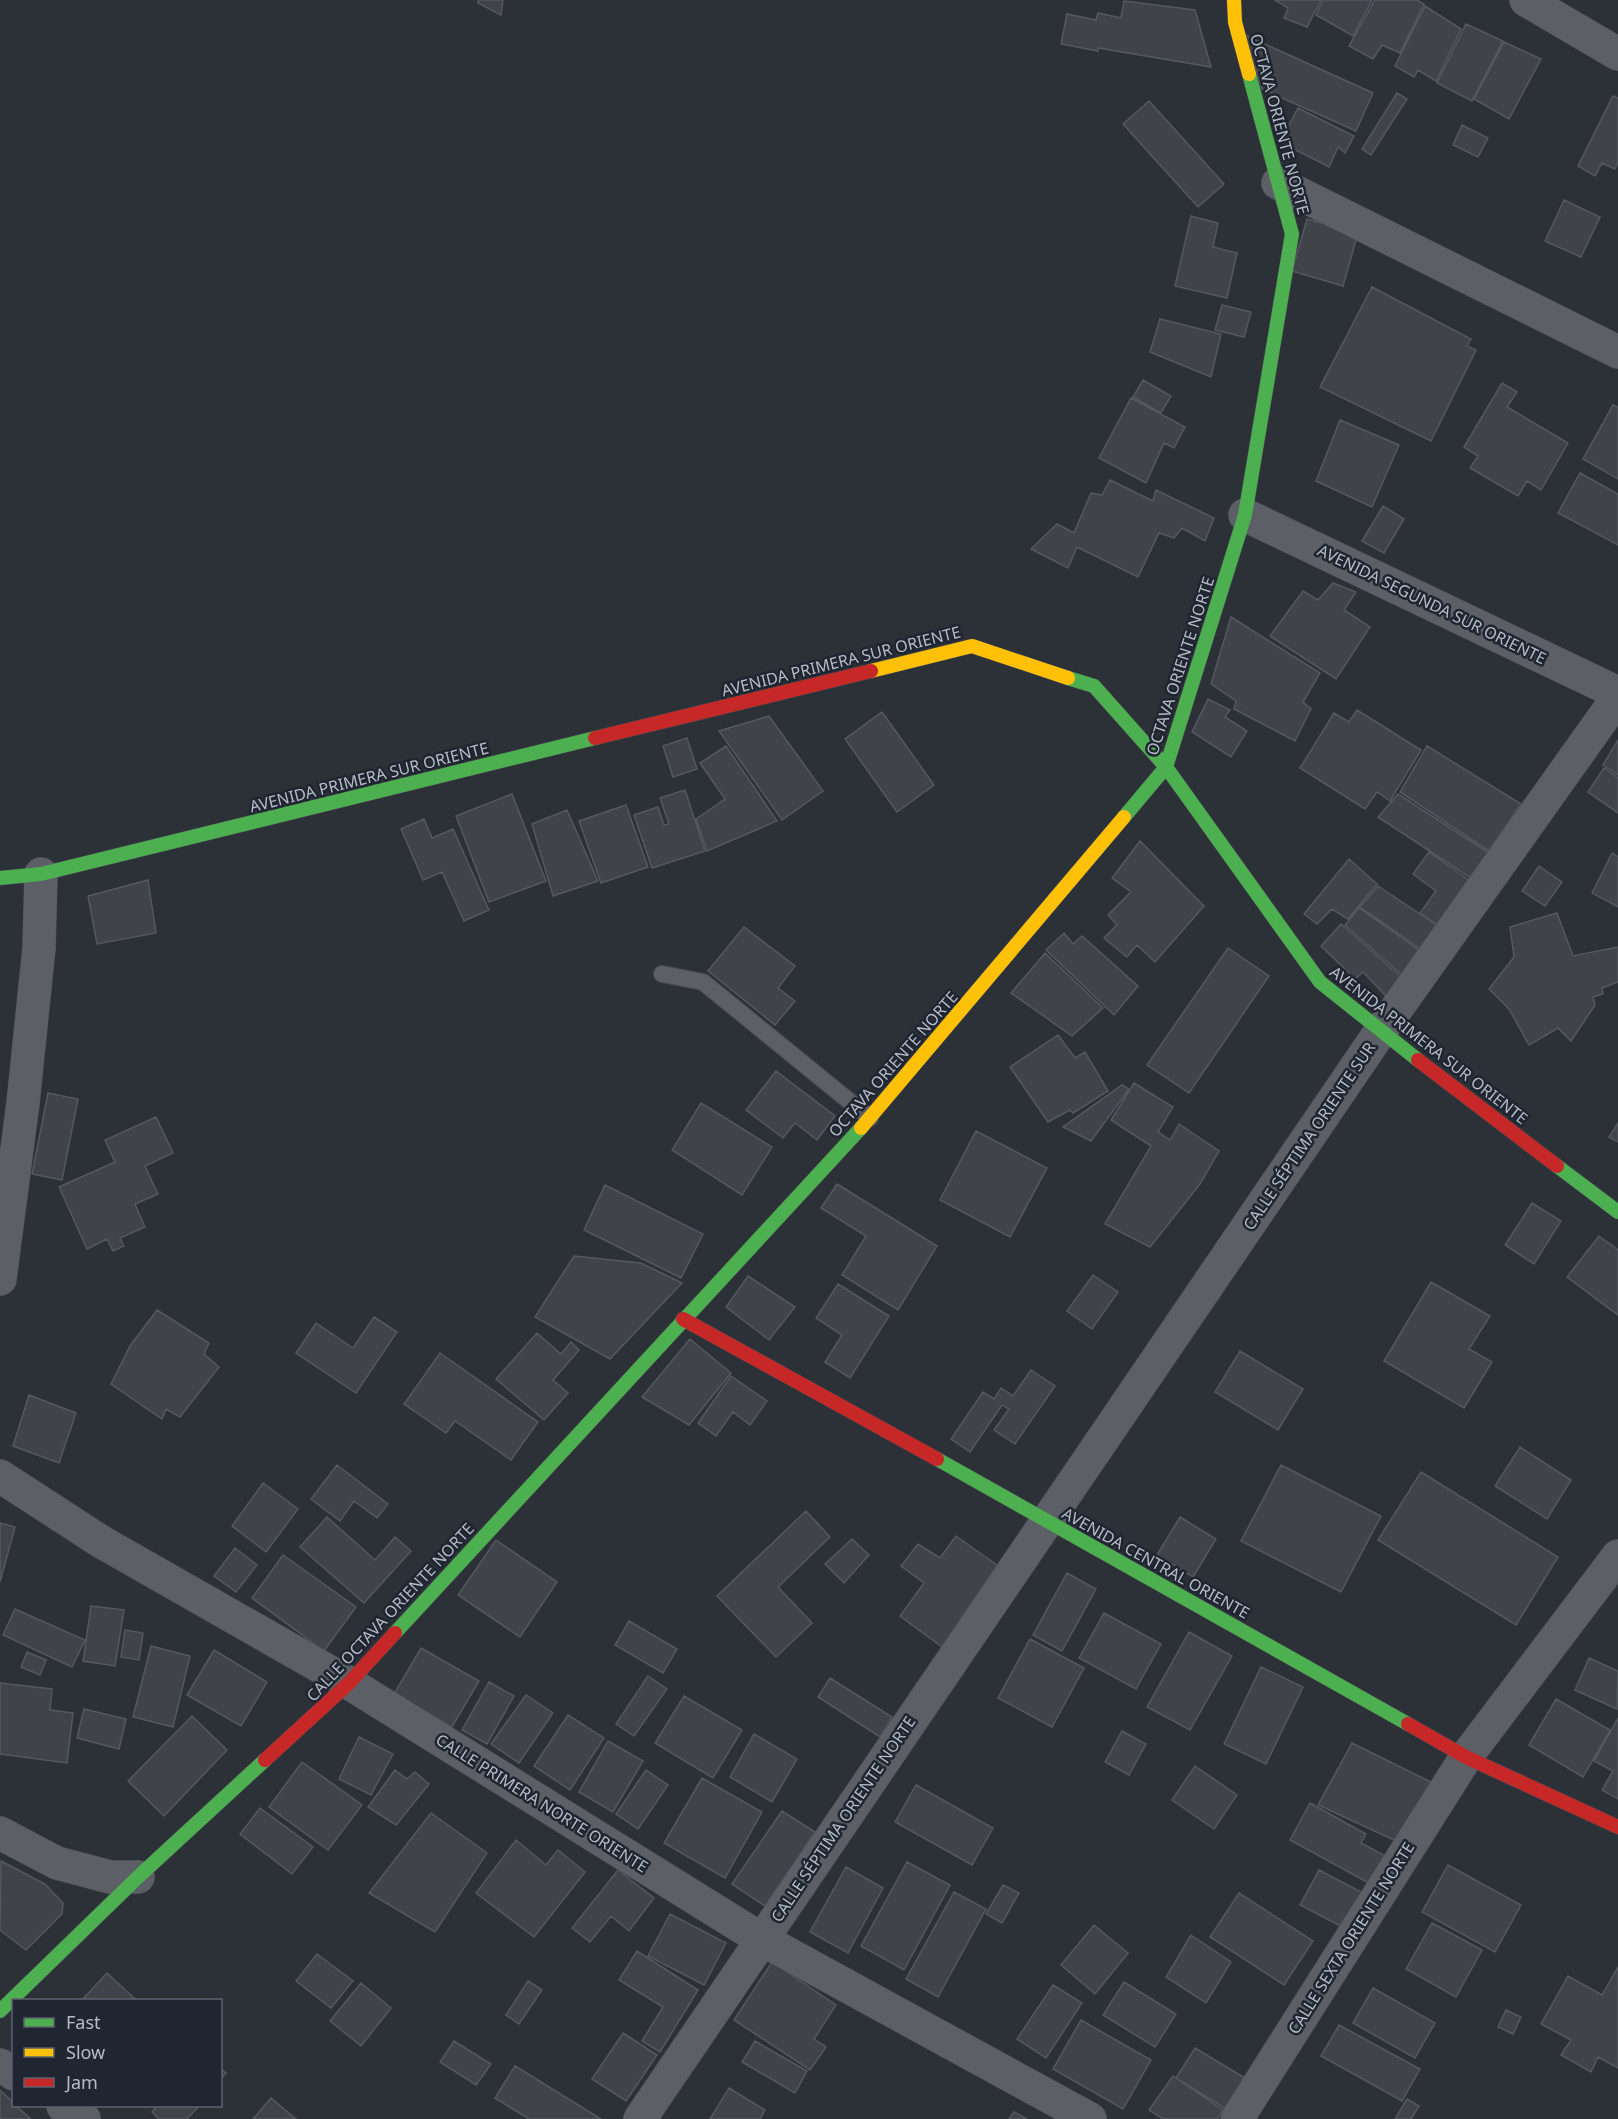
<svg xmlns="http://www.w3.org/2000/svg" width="1618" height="2119" viewBox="0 0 1618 2119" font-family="'Noto Sans',sans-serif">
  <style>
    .building { fill: #40444a; stroke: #54585f; stroke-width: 1.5 }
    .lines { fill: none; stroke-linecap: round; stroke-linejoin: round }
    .lane-casing { stroke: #484b50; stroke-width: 18 }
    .street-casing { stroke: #484b50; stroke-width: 34 }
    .fast-casing { stroke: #484b50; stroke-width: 15 }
    .slow-casing { stroke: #484b50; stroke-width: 15 }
    .jam-casing { stroke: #484b50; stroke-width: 15 }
    .lane { stroke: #5c5f65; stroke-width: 16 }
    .street { stroke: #5c5f65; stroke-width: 33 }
    .fast { stroke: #4caf50; stroke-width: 14 }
    .slow { stroke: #ffc107; stroke-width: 14 }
    .jam { stroke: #c62828; stroke-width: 14 }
    .labels { text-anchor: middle; stroke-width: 5; stroke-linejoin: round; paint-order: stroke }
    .street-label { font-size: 16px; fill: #b7bcc7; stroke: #202631 }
  </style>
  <rect width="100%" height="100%" fill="#2c3037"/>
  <path class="building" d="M478,0H503L501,15L478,3Z
    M1275,0H1321L1307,27L1284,18L1288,8Z
    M1323,0H1372L1353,36L1316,15Z
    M1375,0H1417L1424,4L1400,53L1382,45L1373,59L1349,46Z
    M1124,1L1195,10L1211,67L1098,48V51L1061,44L1067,14L1096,20L1098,13L1121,18Z
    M1425,6L1461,29L1436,81L1418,70L1414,77L1395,66Z
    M1466,24L1503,41L1472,101L1437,83Z
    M1245,35L1373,93L1356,131L1262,89Z
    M1504,42L1541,59L1509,119L1474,99Z
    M1397,93L1407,99L1371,155L1362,149Z
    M1613,96L1618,98V162L1615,169L1602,163L1595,176L1578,166Z
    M1149,101L1224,184L1198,207L1123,124Z
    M1298,108L1354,136L1345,153L1338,147L1329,167L1280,142Z
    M1462,125L1488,138L1478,157L1453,145Z
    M1564,200L1600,217L1581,257L1545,241Z
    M1191,216L1218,223L1213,247L1237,253L1227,298L1175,286Z
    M1307,219L1358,233L1343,286L1292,271Z
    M1372,287L1471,339L1467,346L1476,350L1431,441L1320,387Z
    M1222,305L1251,312L1244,337L1215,330Z
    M1160,319L1221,334L1211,377L1150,352Z
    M1143,380L1171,396L1161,413L1133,397Z
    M1502,383L1517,392L1507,407L1568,443L1541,490L1527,481L1518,496L1470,468L1478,456L1464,447Z
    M1131,398L1185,427L1174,448L1164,443L1146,483L1099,458Z
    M1613,405L1618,407V479L1583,459Z
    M1340,420L1399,445L1372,507L1316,481Z
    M1580,473L1618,494V545L1558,513Z
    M1110,480L1153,501L1156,490L1214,518L1205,541L1182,528L1174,538L1159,533L1138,577L1077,547L1068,568L1031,549L1057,524L1074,533L1091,493L1102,495Z
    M1383,506L1404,519L1384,553L1362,541Z
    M1333,583L1356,592L1344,610L1370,627L1336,679L1270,636L1303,591L1318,600Z
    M1231,617L1320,673L1303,702L1311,709L1295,741L1234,709L1236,701L1211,684Z
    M1208,699L1230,710L1225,717L1247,731L1231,757L1192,732Z
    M1357,710L1421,750L1390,801L1377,792L1365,809L1300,768L1334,713L1349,722Z
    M882,712L934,785L897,812L845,739Z
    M769,716L823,791L782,820L719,731Z
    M687,738L697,769L673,777L663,746Z
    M1618,740V775L1603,765Z
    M726,746L777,821L707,851L696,819L725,799L700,763Z
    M1427,746L1521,804L1489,851L1400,792Z
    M1604,768L1618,778V813L1588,792Z
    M685,790L705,851L652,868L634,815L658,807L664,825L669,824L660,798Z
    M512,794L546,881L489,902L456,816Z
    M1398,794L1489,853L1472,879L1378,817Z
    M626,805L648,867L601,883L579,821Z
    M567,810L598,881L553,896L532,824Z
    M424,819L432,838L453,829L489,910L464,921L442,872L423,880L401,829Z
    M1140,841L1204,906L1155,962L1137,945L1127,957L1104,938L1117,925L1108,915L1131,892L1112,878Z
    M1429,852L1470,881L1441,927L1420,913L1436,891L1413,874Z
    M1612,853L1618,857V907L1592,893Z
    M1349,859L1377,884L1348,919L1332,909L1317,924L1304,914Z
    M1539,866L1562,882L1545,906L1522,891Z
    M148,880L156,933L97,944L88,896Z
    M1378,886L1441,928L1425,952L1360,907Z
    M1359,908L1423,953L1403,976L1345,925Z
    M1557,913L1573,956L1618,947V982L1602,988L1603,994L1593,997L1595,1005L1571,1041L1558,1028L1529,1045L1509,1009L1489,989L1514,957L1510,927Z
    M1341,924L1401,977L1386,996L1363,972L1355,979L1321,946Z
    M744,927L795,966L778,988L795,1001L775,1025L708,971Z
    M1064,933L1073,944L1082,936L1138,986L1114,1015L1046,950Z
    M1228,948L1269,976L1189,1093L1147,1065Z
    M1045,953L1103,1008L1072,1036L1011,993Z
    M1058,1035L1075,1058L1085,1052L1108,1091L1073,1113L1070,1110L1048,1122L1010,1067Z
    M776,1071L835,1116L817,1140L795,1123L783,1138L746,1110Z
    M1134,1083L1173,1107L1158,1132L1170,1140L1179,1124L1219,1151L1200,1184L1150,1247L1105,1224L1151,1146L1111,1120Z
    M1122,1085L1129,1089L1091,1141L1063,1127Z
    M48,1093L78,1099L62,1180L32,1174Z
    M701,1103L772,1147L742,1195L672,1150Z
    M156,1117L173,1153L145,1166L158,1194L135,1204L145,1227L120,1238L124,1246L113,1251L107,1239L87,1249L59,1187L115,1162L105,1140Z
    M1618,1123V1142L1609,1137Z
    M976,1131L1047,1168L1010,1237L940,1200Z
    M837,1184L937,1246L898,1310L842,1275L866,1236L821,1208Z
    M605,1185L703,1234L681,1278L584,1230Z
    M1532,1203L1561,1221L1534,1264L1505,1245Z
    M1599,1236L1618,1250V1315L1567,1277Z
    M574,1256L641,1263L682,1283L610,1359L535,1317Z
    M1093,1275L1118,1292L1092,1329L1067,1311Z
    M748,1276L795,1307L769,1340L726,1307Z
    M1431,1282L1490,1316L1469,1349L1492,1362L1464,1408L1384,1361Z
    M838,1284L889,1316L850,1378L825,1362L842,1335L816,1318Z
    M157,1310L209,1343L204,1354L219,1367L180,1417L166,1409L162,1419L111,1384L130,1346Z
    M374,1317L397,1332L356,1393L296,1353L316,1323L353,1348Z
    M537,1333L561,1354L571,1342L579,1350L553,1380L568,1393L544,1420L496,1379Z
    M690,1339L731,1373L689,1425L642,1397Z
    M1240,1351L1303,1389L1278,1430L1215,1392Z
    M440,1353L538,1422L511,1460L455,1421L446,1433L404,1404Z
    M1031,1370L1055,1386L1015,1444L994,1430L1009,1409L1002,1405L970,1452L951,1439L983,1392L994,1399L1001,1388L1013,1396Z
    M731,1376L767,1401L750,1425L733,1412L716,1436L698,1423Z
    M29,1395L76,1413L59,1463L13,1446Z
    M1520,1447L1571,1480L1547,1519L1495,1486Z
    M337,1465L388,1504L377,1518L354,1501L340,1521L311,1499Z
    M1281,1465L1381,1516L1341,1592L1241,1541Z
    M1421,1472L1558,1557L1516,1625L1378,1540Z
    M263,1483L298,1509L266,1552L232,1526Z
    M806,1511L830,1537L778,1587L812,1623L776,1657L717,1596Z
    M327,1517L375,1560L395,1537L411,1551L364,1603L300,1547Z
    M1180,1517L1216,1539L1193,1577L1157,1555Z
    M0,1523L15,1527L0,1582Z
    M956,1536L1001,1568L942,1647L900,1616L924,1583L901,1566L918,1544L940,1558Z
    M852,1539L869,1555L844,1583L825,1564Z
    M496,1540L557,1582L520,1637L458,1595Z
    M235,1548L257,1565L236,1592L214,1576Z
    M283,1555L356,1607L324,1651L252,1598Z
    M1067,1573L1096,1589L1062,1651L1033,1635Z
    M91,1606L124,1610L115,1666L83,1661Z
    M15,1609L85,1640L72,1667L3,1635Z
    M1104,1613L1161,1644L1136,1689L1079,1658Z
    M629,1621L677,1649L663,1673L615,1645Z
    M125,1630L143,1633L139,1660L121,1657Z
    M1189,1632L1232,1656L1190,1730L1147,1707Z
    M1030,1639L1084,1668L1052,1727L998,1698Z
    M151,1646L190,1656L173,1727L133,1717Z
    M421,1648L479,1681L452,1727L394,1694Z
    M214,1650L267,1682L241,1726L187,1695Z
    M27,1652L46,1660L40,1675L21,1667Z
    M1589,1658L1618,1671L1617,1709L1575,1690Z
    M1261,1667L1303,1687L1266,1764L1224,1744Z
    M648,1676L667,1689L634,1736L616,1724Z
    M830,1678L892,1717L880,1737L818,1697Z
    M489,1682L514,1696L487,1744L462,1730Z
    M0,1683L52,1689L50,1710L73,1713L67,1763L0,1754Z
    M526,1695L553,1713L519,1763L491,1744Z
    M684,1696L742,1730L713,1778L655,1743Z
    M1556,1699L1610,1730L1583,1777L1529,1745Z
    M84,1709L126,1719L119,1749L77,1738Z
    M568,1715L604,1738L570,1790L534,1766Z
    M192,1716L227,1750L164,1816L128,1781Z
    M1618,1718V1799L1602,1790L1613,1771L1594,1761Z
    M1122,1731L1146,1744L1129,1775L1105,1762Z
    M754,1734L797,1759L772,1802L730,1777Z
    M359,1737L393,1754L371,1795L339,1779Z
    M608,1741L643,1761L613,1812L579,1792Z
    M1352,1743L1441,1787L1409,1847L1318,1805Z
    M302,1762L362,1805L328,1850L269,1807Z
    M1195,1766L1237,1795L1214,1829L1172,1800Z
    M395,1770L407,1779L415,1772L429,1784L396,1825L368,1807Z
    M646,1770L668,1785L638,1829L616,1814Z
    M702,1778L762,1812L725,1878L664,1843Z
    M916,1785L993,1828L972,1865L895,1822Z
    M1310,1803L1366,1834L1361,1843L1389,1858L1374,1886L1290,1840Z
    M260,1808L313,1847L292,1874L240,1834Z
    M782,1811L815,1832L765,1906L732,1884Z
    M431,1813L487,1853L435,1932L369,1893Z
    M516,1840L546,1865L558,1850L585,1872L534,1937L476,1893Z
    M1,1861L45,1884L63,1903L62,1914L26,1950L0,1930Z
    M907,1862L950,1885L904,1970L861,1946Z
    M1448,1865L1521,1905L1495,1952L1422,1912Z
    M846,1867L883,1888L848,1953L810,1932Z
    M618,1870L654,1898L629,1931L611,1916L590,1942L572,1928Z
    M1319,1870L1369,1896L1350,1931L1300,1905Z
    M1003,1885L1019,1893L1002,1923L986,1914Z
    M954,1892L986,1909L938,1997L906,1979Z
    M1239,1893L1313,1941L1284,1985L1210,1937Z
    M670,1914L726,1943L704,1985L648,1956Z
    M1432,1923L1482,1950L1456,1997L1406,1969Z
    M1094,1925L1128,1953L1095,1994L1061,1965Z
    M1191,1935L1231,1962L1206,2003L1166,1977Z
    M637,1951L698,1990L660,2052L642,2041L663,2007L619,1980Z
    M317,1954L353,1981L331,2008L296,1981Z
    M772,1962L836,2005L814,2039L826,2047L810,2070L734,2020Z
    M1618,1967V2068L1598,2057L1591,2072L1561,2055L1571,2040L1541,2024L1568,1976L1602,1995Z
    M107,1973L136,2000H82Z
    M528,1981L542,1990L519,2024L506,2015Z
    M1124,1982L1176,2014L1155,2047L1103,2015Z
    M361,1983L391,2008L361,2046L330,2021Z
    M1053,1985L1082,2003L1046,2058L1017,2039Z
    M1373,1988L1435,2023L1415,2058L1353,2023Z
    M1506,2010L1521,2017L1513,2034L1498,2027Z
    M1081,2020L1151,2060L1123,2109L1053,2069Z
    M1339,2025L1420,2069L1402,2101L1321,2056Z
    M623,2033L657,2055L626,2101L592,2079Z
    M454,2041L491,2064L476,2085L440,2062Z
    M755,2041L807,2071L795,2093L742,2062Z
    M1195,2048L1245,2078L1226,2109L1176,2078Z
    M515,2066L601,2119H529L495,2098Z
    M220,2068L226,2073L220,2080Z
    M1173,2076L1223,2110L1217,2119H1163L1149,2110Z
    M729,2088L765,2110L760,2119H710Z
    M0,2090L14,2103V2106H16L31,2119H0Z
    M271,2098L296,2119H253Z
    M1407,2099L1419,2106L1411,2119H1395Z
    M157,2106H199L187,2119H159L152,2112Z
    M1014,2112L1027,2119H1009Z"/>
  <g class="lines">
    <g class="lane-casing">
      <path id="lane" d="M662,974L703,982L870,1118"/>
    </g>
    <g class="street-casing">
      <path id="street" d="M1526,0L1618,54
        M1278,183L1618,352
        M1245,515L1618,693
        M0,1279L23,1103L39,948L41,874
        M0,1476L100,1541L349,1683L761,1939L1090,2119
        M0,1833L57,1863L110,1877H138
        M0,2065L14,2074
        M63,2106L84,2119
        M640,2119L1380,1032L1618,697
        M1237,2119L1466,1757L1618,1556"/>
    </g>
    <g class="fast-casing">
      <path id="fast" d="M1068,678L1094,686L1166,767L1320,982L1418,1060
        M1124,817L1166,767L1245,515L1292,234L1249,74
        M0,878L41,874L595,738
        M1557,1166L1618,1212
        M937,1459L1408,1724
        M395,1633L861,1128
        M0,2011L138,1877L265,1760"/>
    </g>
    <g class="slow-casing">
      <path id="slow" d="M1234,0L1235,22L1249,74
        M871,671L972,646L1068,678
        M861,1128L1124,817"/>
    </g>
    <g class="jam-casing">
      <path id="jam" d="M595,738L871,671
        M1418,1060L1557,1166
        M683,1319L937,1459
        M1408,1724L1466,1757L1618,1827
        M265,1760L349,1683L395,1633"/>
    </g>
    <use href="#lane" class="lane"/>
    <use href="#street" class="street"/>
    <use href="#fast" class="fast"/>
    <use href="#slow" class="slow"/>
    <use href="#jam" class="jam"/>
  </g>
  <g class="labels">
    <g class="street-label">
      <text transform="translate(1280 124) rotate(75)" y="6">OCTAVA ORIENTE NORTE</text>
      <text transform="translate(1432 604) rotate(26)" y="6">AVENIDA SEGUNDA SUR ORIENTE</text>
      <text transform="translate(841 661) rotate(-14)" y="6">AVENIDA PRIMERA SUR ORIENTE</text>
      <text transform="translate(1180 666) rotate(-72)" y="6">OCTAVA ORIENTE NORTE</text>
      <text transform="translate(369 777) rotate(-14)" y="6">AVENIDA PRIMERA SUR ORIENTE</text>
      <text transform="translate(1429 1045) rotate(38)" y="6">AVENIDA PRIMERA SUR ORIENTE</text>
      <text transform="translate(893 1064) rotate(-49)" y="6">OCTAVA ORIENTE NORTE</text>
      <text transform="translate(1309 1136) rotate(-56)" y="6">CALLE SÉPTIMA ORIENTE SUR</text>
      <text transform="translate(1156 1563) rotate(29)" y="6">AVENIDA CENTRAL ORIENTE</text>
      <text transform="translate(390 1612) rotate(-47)" y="6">CALLE OCTAVA ORIENTE NORTE</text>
      <text transform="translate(542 1803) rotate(32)" y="6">CALLE PRIMERA NORTE ORIENTE</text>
      <text transform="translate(843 1819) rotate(-56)" y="6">CALLE SÉPTIMA ORIENTE NORTE</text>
      <text transform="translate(1351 1938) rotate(-58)" y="6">CALLE SEXTA ORIENTE NORTE</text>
    </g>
  </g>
  <rect x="12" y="1999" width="210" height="108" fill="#202631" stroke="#5c626d" stroke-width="1.5"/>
  <rect x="24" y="2018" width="30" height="9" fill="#4caf50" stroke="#5c626d" stroke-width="1.5"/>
  <text x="66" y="2029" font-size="18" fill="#b7bcc7">Fast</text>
  <rect x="24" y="2048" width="30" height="9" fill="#ffc107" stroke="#5c626d" stroke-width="1.5"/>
  <text x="66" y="2059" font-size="18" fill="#b7bcc7">Slow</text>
  <rect x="24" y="2078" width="30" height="9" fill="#c62828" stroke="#5c626d" stroke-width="1.5"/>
  <text x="66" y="2089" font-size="18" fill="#b7bcc7">Jam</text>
</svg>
